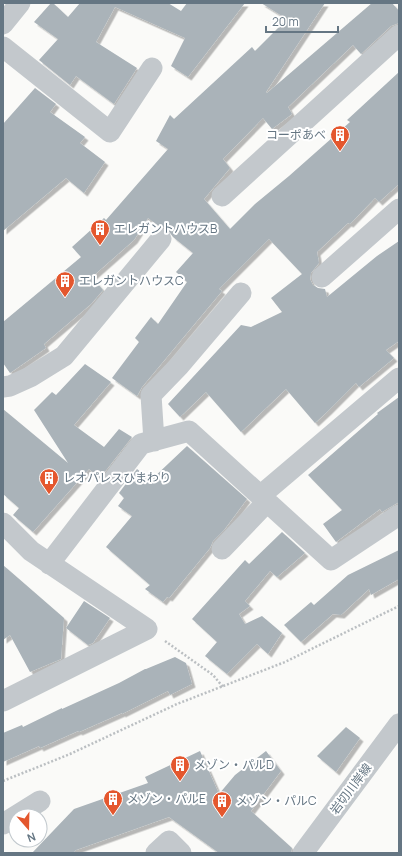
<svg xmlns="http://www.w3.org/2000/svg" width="402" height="856" viewBox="0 0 402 856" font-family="Manrope,'Noto Sans JP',sans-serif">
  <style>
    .building { fill: #aab3b9; filter: url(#shadow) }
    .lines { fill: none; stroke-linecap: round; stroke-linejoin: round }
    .path { stroke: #bbbfc2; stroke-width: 2.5; stroke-dasharray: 2 2; stroke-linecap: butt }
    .street { stroke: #c3c8cc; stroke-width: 21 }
    .labels { text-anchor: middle; stroke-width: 4; stroke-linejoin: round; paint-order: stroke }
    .poi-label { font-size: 12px; fill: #657683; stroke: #fff; text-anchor: start }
    .street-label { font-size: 12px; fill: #657683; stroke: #fff }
  </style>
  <defs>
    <filter id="shadow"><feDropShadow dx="3.5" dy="3.5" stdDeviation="0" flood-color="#0004"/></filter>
  </defs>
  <rect width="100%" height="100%" fill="#fafaf8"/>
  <path class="building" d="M51,3H53L68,17L80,3H168L181,11L187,3H245L188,77L171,66L185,38L115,7L96,42L137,68L114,104L76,76L70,85L39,60L58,39L34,22Z
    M261,3H325L266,92L267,93L372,3H392L399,11V23L391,26L361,54L353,45L288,107L292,114L272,129L263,118L223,159L230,168L204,199L230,229L255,204L289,176L350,122L347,120L399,72V184L379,202L375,198L350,224L348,223L317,252L319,263L311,273L310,279L313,285L318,288L325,289L327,297L377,256L399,241V341L386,350L394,358L359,387L356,383L328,411L315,423L286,389L241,432L206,392L180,417L168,404L241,325L251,327L282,312L271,298L302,274L269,239L219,289L222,291L142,387L137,396L112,378L139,342L135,338L151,317L158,324L187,282L176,272L193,253L173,237L168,230L163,227H160L148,218L134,240L92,277L103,290L91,304L44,344L46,348L10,373L3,363V322L81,257L72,247L104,218L106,220L168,149L156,141L170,115L174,119L252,47L255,51L287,19Z
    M35,88L56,104L50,112L85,137L80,143L105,162L84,193L66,178L3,231V124Z
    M85,364L111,382L74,425L104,447L119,429L132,437L100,478L89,469L33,532L13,515L19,508L3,494V409L68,463L34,410L52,392L56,395Z
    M399,397V502L382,512L380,509L336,542L323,524L342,510L308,475L378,414L377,413Z
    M187,446L247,499L224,530L213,541L210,548L169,598L167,597L163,602L145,589L150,585L106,547L132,516L118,506L124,498L119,493L137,469L151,480Z
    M282,532L305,553L277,577L270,571L245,601L250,606L239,614L245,624L262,616L282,633L268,654L257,644L227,674L205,656L217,642L192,619L245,560L249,564Z
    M399,550V579L371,595L369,589L341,615L333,614L301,642L284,625L311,602L314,605L348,575Z
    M3,565L64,618L61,659L30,672L10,635L3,640Z
    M84,601L110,618L93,643L88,645L66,628Z
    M175,657L186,663L192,684L170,695L168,691L122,714V713L79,732L78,731L40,748L39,746L3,762V733L22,725L23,727L62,708V709L119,683L145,669H146Z
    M346,727L360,738L336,772L317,756Z
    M200,751L219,794L235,775L266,751L281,771L251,811L292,848L291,853H219L169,817L76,850L73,853H32L74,809L148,783L145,777Z"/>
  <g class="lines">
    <path class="path" d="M165,641L213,675L223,687
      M3,781L70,754L177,704L285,662L399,606"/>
    <path class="street" d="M3,24L20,3
      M3,47L110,132L152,68
      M222,196L399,35
      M322,277L399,209
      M3,387L10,386L30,377L64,356L161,239
      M154,441L151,395L179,366L241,293
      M260,496L399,378
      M3,523L31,551L147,629L3,701
      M222,549L267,502
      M49,564L141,444L189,431L331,560L399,515
      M3,824L40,801
      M156,853L169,841L181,853
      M303,853L399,724"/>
  </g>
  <defs>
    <g id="building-pin" transform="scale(1)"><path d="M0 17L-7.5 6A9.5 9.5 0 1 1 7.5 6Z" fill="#e4572e" stroke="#fff"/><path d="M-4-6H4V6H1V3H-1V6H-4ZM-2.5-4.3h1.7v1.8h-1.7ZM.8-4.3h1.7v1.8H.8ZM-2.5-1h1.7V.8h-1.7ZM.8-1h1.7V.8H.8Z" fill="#fff"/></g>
  </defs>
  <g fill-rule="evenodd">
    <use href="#building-pin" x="340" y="135"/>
    <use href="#building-pin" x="100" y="229"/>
    <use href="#building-pin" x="65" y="281"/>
    <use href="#building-pin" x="49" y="478"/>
    <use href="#building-pin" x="180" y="765"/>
    <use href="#building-pin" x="113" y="799"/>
    <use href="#building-pin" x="222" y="801"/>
  </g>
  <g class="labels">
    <g class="poi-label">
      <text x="326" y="139" text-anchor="end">コーポあべ</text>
      <text x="114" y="233">エレガントハウスB</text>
      <text x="79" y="285">エレガントハウスC</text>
      <text x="63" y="482">レオパレスひまわり</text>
      <text x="194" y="769">メゾン・パルD</text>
      <text x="127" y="803">メゾン・パルE</text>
      <text x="236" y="805">メゾン・パルC</text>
    </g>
    <g class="street-label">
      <text transform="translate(351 789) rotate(-53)" y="4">岩切川岸線</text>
    </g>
  </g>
  <rect width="402" height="856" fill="none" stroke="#657683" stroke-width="8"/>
  <g transform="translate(28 828) rotate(160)"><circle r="19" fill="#ffffff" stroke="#c1c8cd"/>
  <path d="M0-3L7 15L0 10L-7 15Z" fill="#e4572e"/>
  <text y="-6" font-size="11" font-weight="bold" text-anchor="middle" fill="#657683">N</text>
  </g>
  <path d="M266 26v6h72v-6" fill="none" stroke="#657683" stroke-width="2"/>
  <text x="272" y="26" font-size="12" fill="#657683" stroke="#ffffff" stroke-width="3" paint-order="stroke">20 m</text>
</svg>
